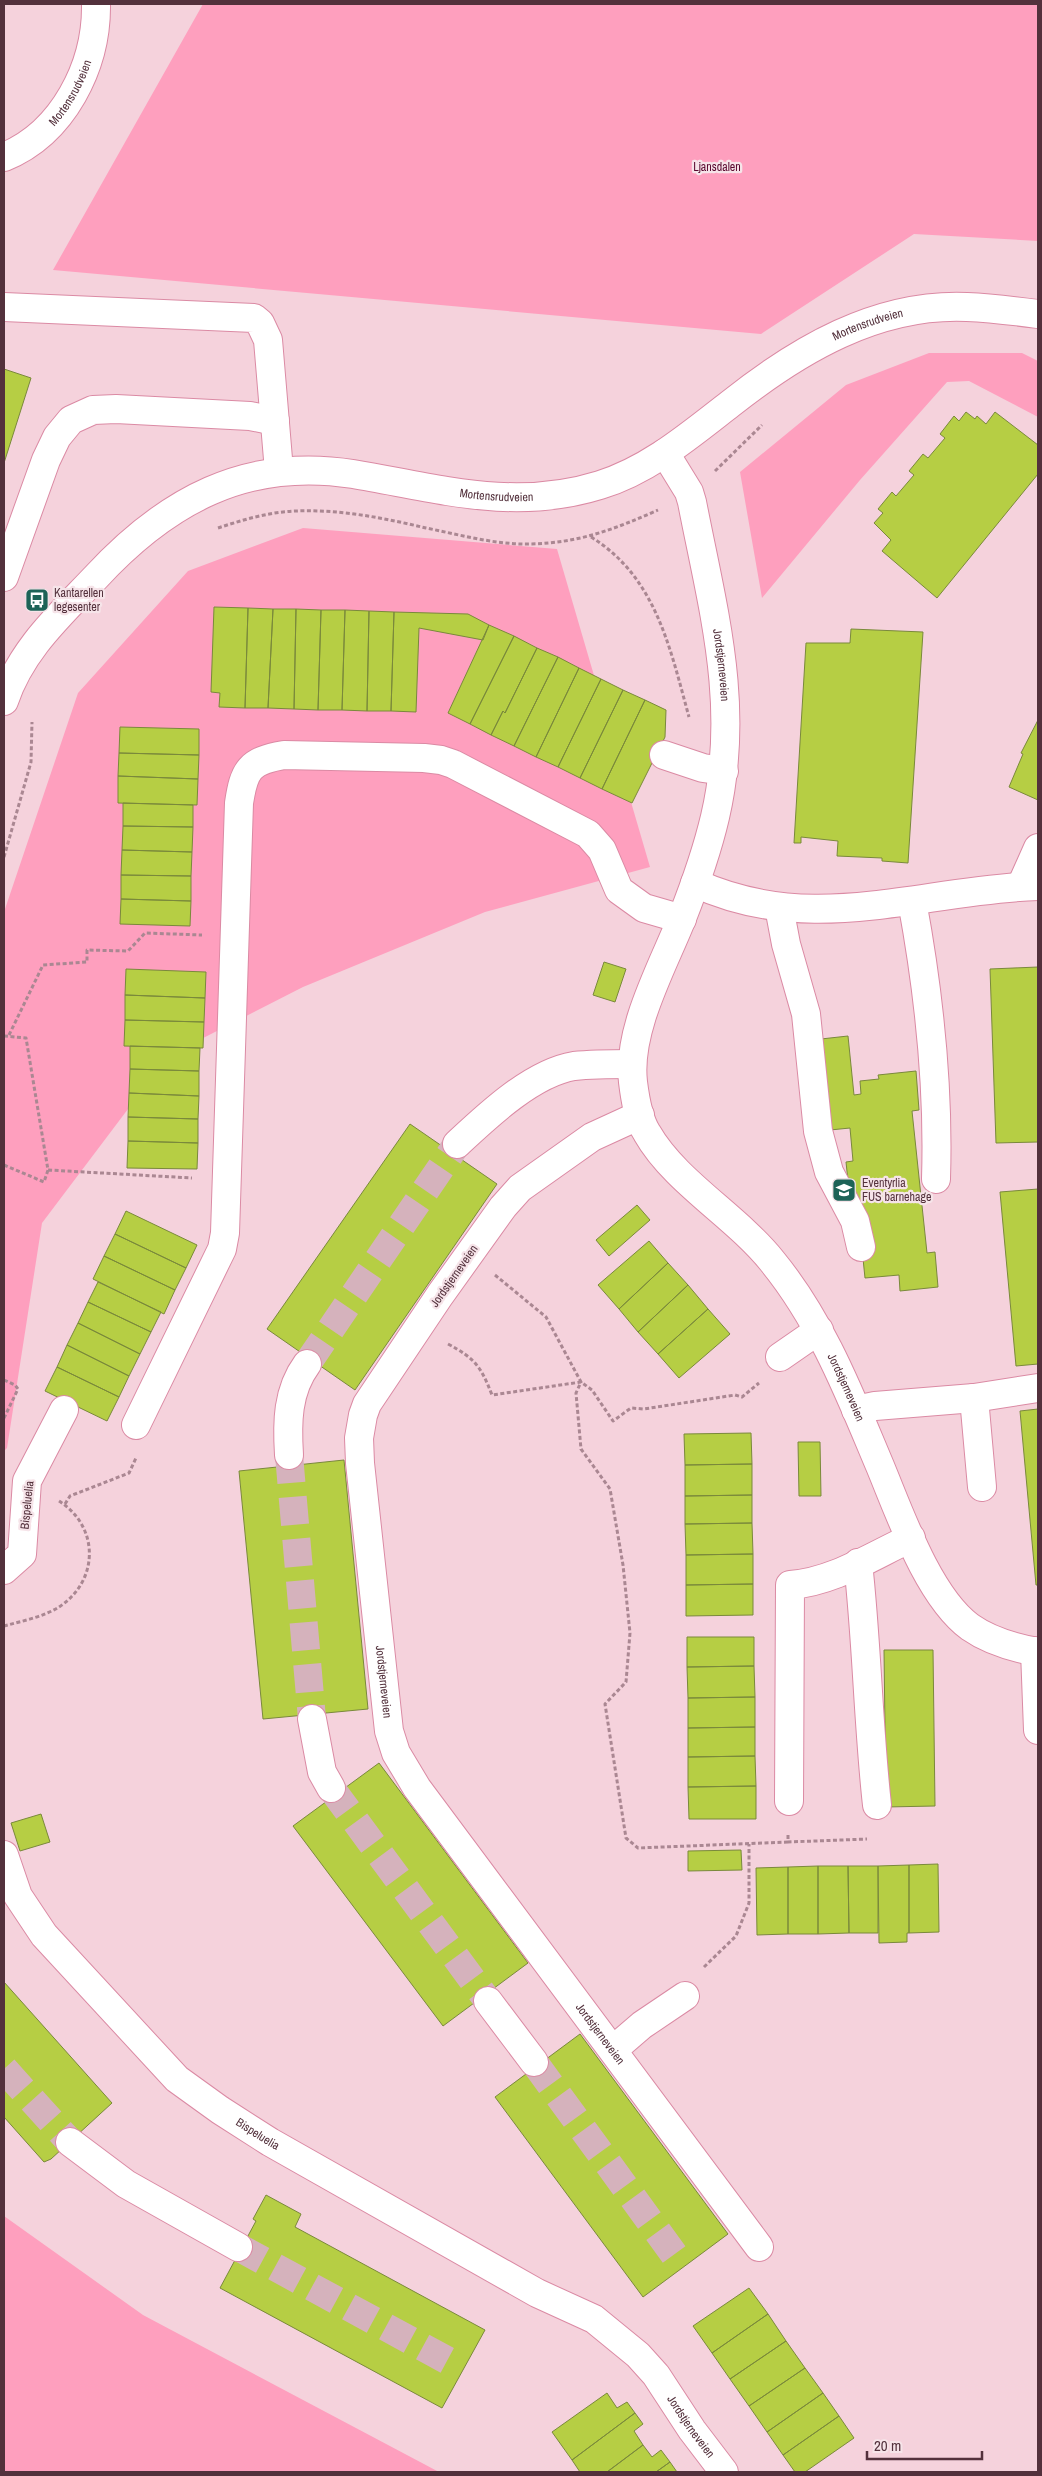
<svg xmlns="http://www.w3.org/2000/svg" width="1042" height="2476" viewBox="0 0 1042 2476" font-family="'Archivo Narrow',sans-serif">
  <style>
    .green { fill: #fe9fbe }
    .building { fill: #b6ce44; stroke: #7a893b }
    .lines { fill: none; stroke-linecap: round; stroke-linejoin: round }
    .minor-tunnel { stroke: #d5b2bc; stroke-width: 28; stroke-dasharray: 28 14; stroke-linecap: butt }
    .minor-casing { stroke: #db8aa4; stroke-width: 30 }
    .path { stroke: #aa8792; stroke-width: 3; stroke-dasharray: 4 2.5; stroke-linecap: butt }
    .minor { stroke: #fff; stroke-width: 28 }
    .labels { text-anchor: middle; stroke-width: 4.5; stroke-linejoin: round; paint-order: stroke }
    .street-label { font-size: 12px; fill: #53313c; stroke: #f6e4e9 }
    .park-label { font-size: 12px; fill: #58072e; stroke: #f6e4e9 }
    .poi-label { font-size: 12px; fill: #53313c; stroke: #f6e4e9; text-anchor: start }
  </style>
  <rect width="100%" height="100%" fill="#f5d2dc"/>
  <path class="green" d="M203,4H1038V241L914,234L761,334L53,270Z
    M929,353H1022L1038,361V417L969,381L947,382L860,480L762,598L740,472L846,385Z
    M303,528L557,549L650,867L485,912L303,987L168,1056L42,1223L7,1448L4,1451V912L78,693L188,571Z
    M4,2216L143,2315L439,2472H4Z"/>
  <path class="building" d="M4,369L31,378L4,463Z
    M966,412L975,419L977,416L986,424L995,412L1038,445V474L937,598L882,551L891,540L874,523L883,513L878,509L892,492L896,496L914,475L909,471L923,454L928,458L945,438L940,434L954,416L959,421Z
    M214,607L248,608L245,708L219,707L220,693L211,692Z
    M248,608L273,609L268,708H245Z
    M273,609H296L294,709L268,708Z
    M296,609L321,610L318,710L294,709Z
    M321,610H345L342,710H318Z
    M345,610L369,611L367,711L342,710Z
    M369,611L394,612L391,711H367Z
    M394,612L468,614L489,625L483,640L419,628L416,712L391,711Z
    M489,625L514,636L470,724L448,713Z
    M851,629L923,632L908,863L882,861V858L837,856L838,841L801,837V843H794L806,643H850Z
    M514,636L537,648L505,713L503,711L491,735L470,724Z
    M537,648L558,657L514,746L491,735L503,711L505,713Z
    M558,657L579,668L536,757L514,746Z
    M579,668L601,679L558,767L536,757Z
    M601,679L623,690L580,778L558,767Z
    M623,690L645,700L602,789L580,778Z
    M645,700L666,710L665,737L632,803L602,789Z
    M1038,720V800L1009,787L1023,754L1021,753Z
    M120,727L199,729V755L119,753Z
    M119,753L199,755L198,779L118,776Z
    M118,776L198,779L197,805L118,803Z
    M123,803L193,805V827L123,826Z
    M123,826L193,827L192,852L122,850Z
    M122,850L192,852L191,876L121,875Z
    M121,875L191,876V901L121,899Z
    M121,899L191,901L190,926L120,924Z
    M604,962L626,969L615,1002L593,995Z
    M1038,967V1142L996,1143L990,969Z
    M126,969L206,972L205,998L125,995Z
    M125,995L205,998L204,1022L125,1020Z
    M125,1020L204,1022L203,1048L124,1046Z
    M848,1036L854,1095L861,1094L860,1081L879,1079L878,1075L916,1071L919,1110L912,1111L927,1253L935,1252L938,1287L900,1291L899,1275L865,1278L857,1200H850L846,1162L853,1161L850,1128L830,1130L821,1039Z
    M130,1046L200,1048L199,1071L130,1069Z
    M130,1069L199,1071V1096L129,1093Z
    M129,1093L199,1096L198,1119L128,1117Z
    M128,1117L198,1119V1143L128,1141Z
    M410,1124L497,1184L355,1390L267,1329Z
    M128,1141L198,1143L197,1169L127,1168Z
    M1038,1189V1364L1016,1366L1000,1192Z
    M637,1205L650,1220L609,1256L596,1240Z
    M126,1211L197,1245L186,1268L115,1234Z
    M115,1234L186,1268L175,1290L104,1256Z
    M649,1241L668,1263L619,1309L598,1285Z
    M104,1256L175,1290L164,1314L93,1279Z
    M668,1263L688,1285L638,1332L619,1309Z
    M98,1282L161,1312L151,1332L88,1302Z
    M688,1285L708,1309L658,1354L638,1332Z
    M88,1302L151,1332L140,1354L78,1323Z
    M708,1309L730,1334L679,1378L658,1354Z
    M78,1323L140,1354L129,1376L67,1345Z
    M67,1345L129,1376L119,1397L57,1367Z
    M57,1367L119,1397L107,1421L45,1391Z
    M1038,1409V1585H1036L1020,1411Z
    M751,1433L752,1464L685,1465L684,1434Z
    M798,1442H820L821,1496H799Z
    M344,1460L368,1709L263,1719L239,1471Z
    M752,1464V1495L685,1496V1465Z
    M752,1495V1523L685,1524V1496Z
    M752,1523L753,1554L686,1555L685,1524Z
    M753,1554V1584L686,1585V1555Z
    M753,1584V1615L686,1616V1585Z
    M687,1637H754V1666L687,1667Z
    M884,1650H933L935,1806L886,1807Z
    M754,1666L755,1697L688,1698L687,1667Z
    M755,1697V1727L688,1728V1698Z
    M755,1727V1756L688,1757V1728Z
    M755,1756L756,1786L688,1787V1757Z
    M379,1763L528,1963L443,2026L293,1826Z
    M756,1786V1819H689L688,1787Z
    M41,1814L50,1842L20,1851L11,1823Z
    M741,1850L742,1870L688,1871V1851Z
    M938,1864L939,1932L909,1933V1865Z
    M909,1865V1933H907V1942L879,1943L878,1866Z
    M818,1866H848L849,1933L818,1934Z
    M818,1866V1934H788V1867Z
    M848,1866H878V1933H849Z
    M788,1867V1934L757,1935L756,1868Z
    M4,1982L112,2103L51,2159L44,2162L4,2117Z
    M580,2034L728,2234L643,2297L495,2097Z
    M266,2195L301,2214L295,2227L485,2330L442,2408L220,2288L256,2221L253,2219Z
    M749,2288L768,2314L712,2353L693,2326Z
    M768,2314L786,2341L730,2379L712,2353Z
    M786,2341L805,2368L749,2406L730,2379Z
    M805,2368L823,2393L767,2432L749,2406Z
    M607,2393L617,2408L627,2402L635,2413L572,2460L552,2432Z
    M823,2393L839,2416L783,2455L767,2432Z
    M635,2413L643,2424L634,2431L643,2445L607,2472H580L572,2460Z
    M839,2416L854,2438L805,2472H795L783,2455Z
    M643,2445L652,2457L661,2450L670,2462L656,2472H607Z
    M670,2462L677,2472H656Z"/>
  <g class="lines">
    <path class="minor-tunnel" d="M307,1364L457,1144
      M289,1455L312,1719
      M331,1788L488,2001
      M534,2062L676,2257
      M4,2069L70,2142
      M238,2247L454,2364"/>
    <g class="minor-casing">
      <g id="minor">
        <path id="s1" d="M4,157C63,133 97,66 96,4"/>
        <path d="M4,307L254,318L260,323L268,340L279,471"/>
        <path id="s2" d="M665,453L689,492L692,502C713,610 741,706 715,817C707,851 695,885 682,918C663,966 627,1029 633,1082C635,1098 638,1119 647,1133C675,1182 736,1216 772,1261C822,1322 850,1395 880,1466C900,1514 928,1596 970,1627C990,1641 1015,1648 1038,1652"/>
        <path d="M4,577L46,460L57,437L71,420L93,410L116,409L250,416L275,421"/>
        <path id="s3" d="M4,701C21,650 59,616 95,578C166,501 246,457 353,474C437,488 514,512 600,485C649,470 690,435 730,404C798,350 877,303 967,307C991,308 1015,311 1038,314"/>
        <path d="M664,755L703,768L724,771"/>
        <path d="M695,883C813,937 918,890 1038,886"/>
        <path d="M1021,886L1038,848"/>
        <path d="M912,901C929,993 939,1086 936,1179"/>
        <path d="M779,907L786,944L806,1014L818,1131L829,1172L855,1221L861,1247"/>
        <path id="s4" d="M640,1115L592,1137L520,1188L503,1207L440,1295L367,1404L363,1415L359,1438L360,1463L389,1731L396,1753L417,1788L759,2247"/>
        <path d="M457,1144C487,1116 532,1073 574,1066C593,1064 613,1064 632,1064"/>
        <path d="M780,1357L819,1330"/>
        <path d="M974,1398L982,1487"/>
        <path d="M856,1410L875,1406L974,1398L1038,1388"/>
        <path d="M136,1425L222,1249L225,1233L239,803C244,770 249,761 284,755L424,758L441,760L453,764L588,834L602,850L619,890L644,908L682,919"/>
        <path d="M289,1455C287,1423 287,1391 307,1364"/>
        <path d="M858,1563C867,1643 868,1724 877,1805"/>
        <path d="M4,1570L22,1554L27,1481L64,1410"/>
        <path d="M1035,1651L1038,1730"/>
        <path d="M312,1719L322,1772L331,1788"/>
        <path d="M789,1801L790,1585C833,1582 872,1556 911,1538"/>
        <path id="s5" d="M4,1855L18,1896L44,1935L177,2079L220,2110L270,2142L537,2293L594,2319L638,2355L656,2375L692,2430L724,2472"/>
        <path d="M488,2001L534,2062"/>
        <path d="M613,2050L642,2025L685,1996"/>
        <path d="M70,2142L126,2184L238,2247"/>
      </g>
    </g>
    <path class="path" d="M715,471L762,425
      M218,528C242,520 269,512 295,511C339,509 384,518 426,528C461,535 496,545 531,544C579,543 615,529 658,510
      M591,537C656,577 670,648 689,717
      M4,857L31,762L32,722
      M9,1035L43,965L87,962V950L128,951L145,933L202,935
      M4,1036L26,1038L48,1170L192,1178
      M4,1165L44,1182L48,1170
      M495,1275L546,1317L581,1382L576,1393L581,1449L610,1489L623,1565L630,1633L626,1682L605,1704L626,1838L638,1848L788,1842
      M448,1344C476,1359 481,1367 492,1395L581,1382L592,1390L613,1421L631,1408L644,1409L735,1395L742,1397L759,1383
      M4,1380L15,1385L18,1389L4,1418
      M65,1504L70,1496L129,1473L136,1458
      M4,1626C22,1621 43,1617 59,1607C99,1581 100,1527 59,1501
      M788,1835V1842L867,1839
      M704,1967L736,1936L749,1903V1844"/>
    <use href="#minor" class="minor"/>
  </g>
  <defs>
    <g id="bus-square" transform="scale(1.25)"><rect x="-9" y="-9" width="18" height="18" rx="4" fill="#1d6357" stroke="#f6e4e9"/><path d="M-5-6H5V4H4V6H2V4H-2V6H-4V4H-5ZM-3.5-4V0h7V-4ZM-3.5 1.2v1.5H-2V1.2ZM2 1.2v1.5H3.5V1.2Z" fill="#fff"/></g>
    <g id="school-square" transform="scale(1.25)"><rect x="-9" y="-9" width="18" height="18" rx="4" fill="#1d6357" stroke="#f6e4e9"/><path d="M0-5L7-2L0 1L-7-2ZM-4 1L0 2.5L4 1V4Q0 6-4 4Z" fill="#fff"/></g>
  </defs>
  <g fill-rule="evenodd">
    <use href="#bus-square" x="37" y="600"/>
    <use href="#school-square" x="844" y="1190"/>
  </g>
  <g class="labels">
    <g class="street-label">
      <text dy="4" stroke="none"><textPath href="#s1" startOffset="95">Mortensrudveien</textPath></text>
      <text dy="4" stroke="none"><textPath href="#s3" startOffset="1010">Mortensrudveien</textPath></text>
      <text dy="4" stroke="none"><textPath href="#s3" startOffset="591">Mortensrudveien</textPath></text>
      <text dy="4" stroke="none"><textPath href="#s2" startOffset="222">Jordstjerneveien</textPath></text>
      <text transform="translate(454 1276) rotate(-55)" y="4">Jordstjerneveien</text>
      <text dy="4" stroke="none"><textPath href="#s2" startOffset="1034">Jordstjerneveien</textPath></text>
      <text transform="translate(27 1505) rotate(-84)" y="4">Bispeluelia</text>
      <text dy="4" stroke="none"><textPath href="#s4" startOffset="686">Jordstjerneveien</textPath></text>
      <text dy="4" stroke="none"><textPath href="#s4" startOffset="1106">Jordstjerneveien</textPath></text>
      <text dy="4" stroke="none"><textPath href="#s5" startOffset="384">Bispeluelia</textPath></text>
      <text dy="4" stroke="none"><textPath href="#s5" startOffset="914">Jordstjerneveien</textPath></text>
    </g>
    <g class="park-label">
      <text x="717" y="171">Ljansdalen</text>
    </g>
    <g class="poi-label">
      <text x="54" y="597">Kantarellen<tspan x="54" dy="14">legesenter</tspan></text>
      <text x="862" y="1187">Eventyrlia<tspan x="862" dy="14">FUS barnehage</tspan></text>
    </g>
  </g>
  <rect width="1042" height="2476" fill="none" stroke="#53313c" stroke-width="10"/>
  <path d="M867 2451v8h115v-8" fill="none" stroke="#53313c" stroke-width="2.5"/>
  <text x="874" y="2451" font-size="15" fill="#53313c" stroke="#f6e4e9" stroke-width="4" paint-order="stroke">20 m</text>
</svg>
